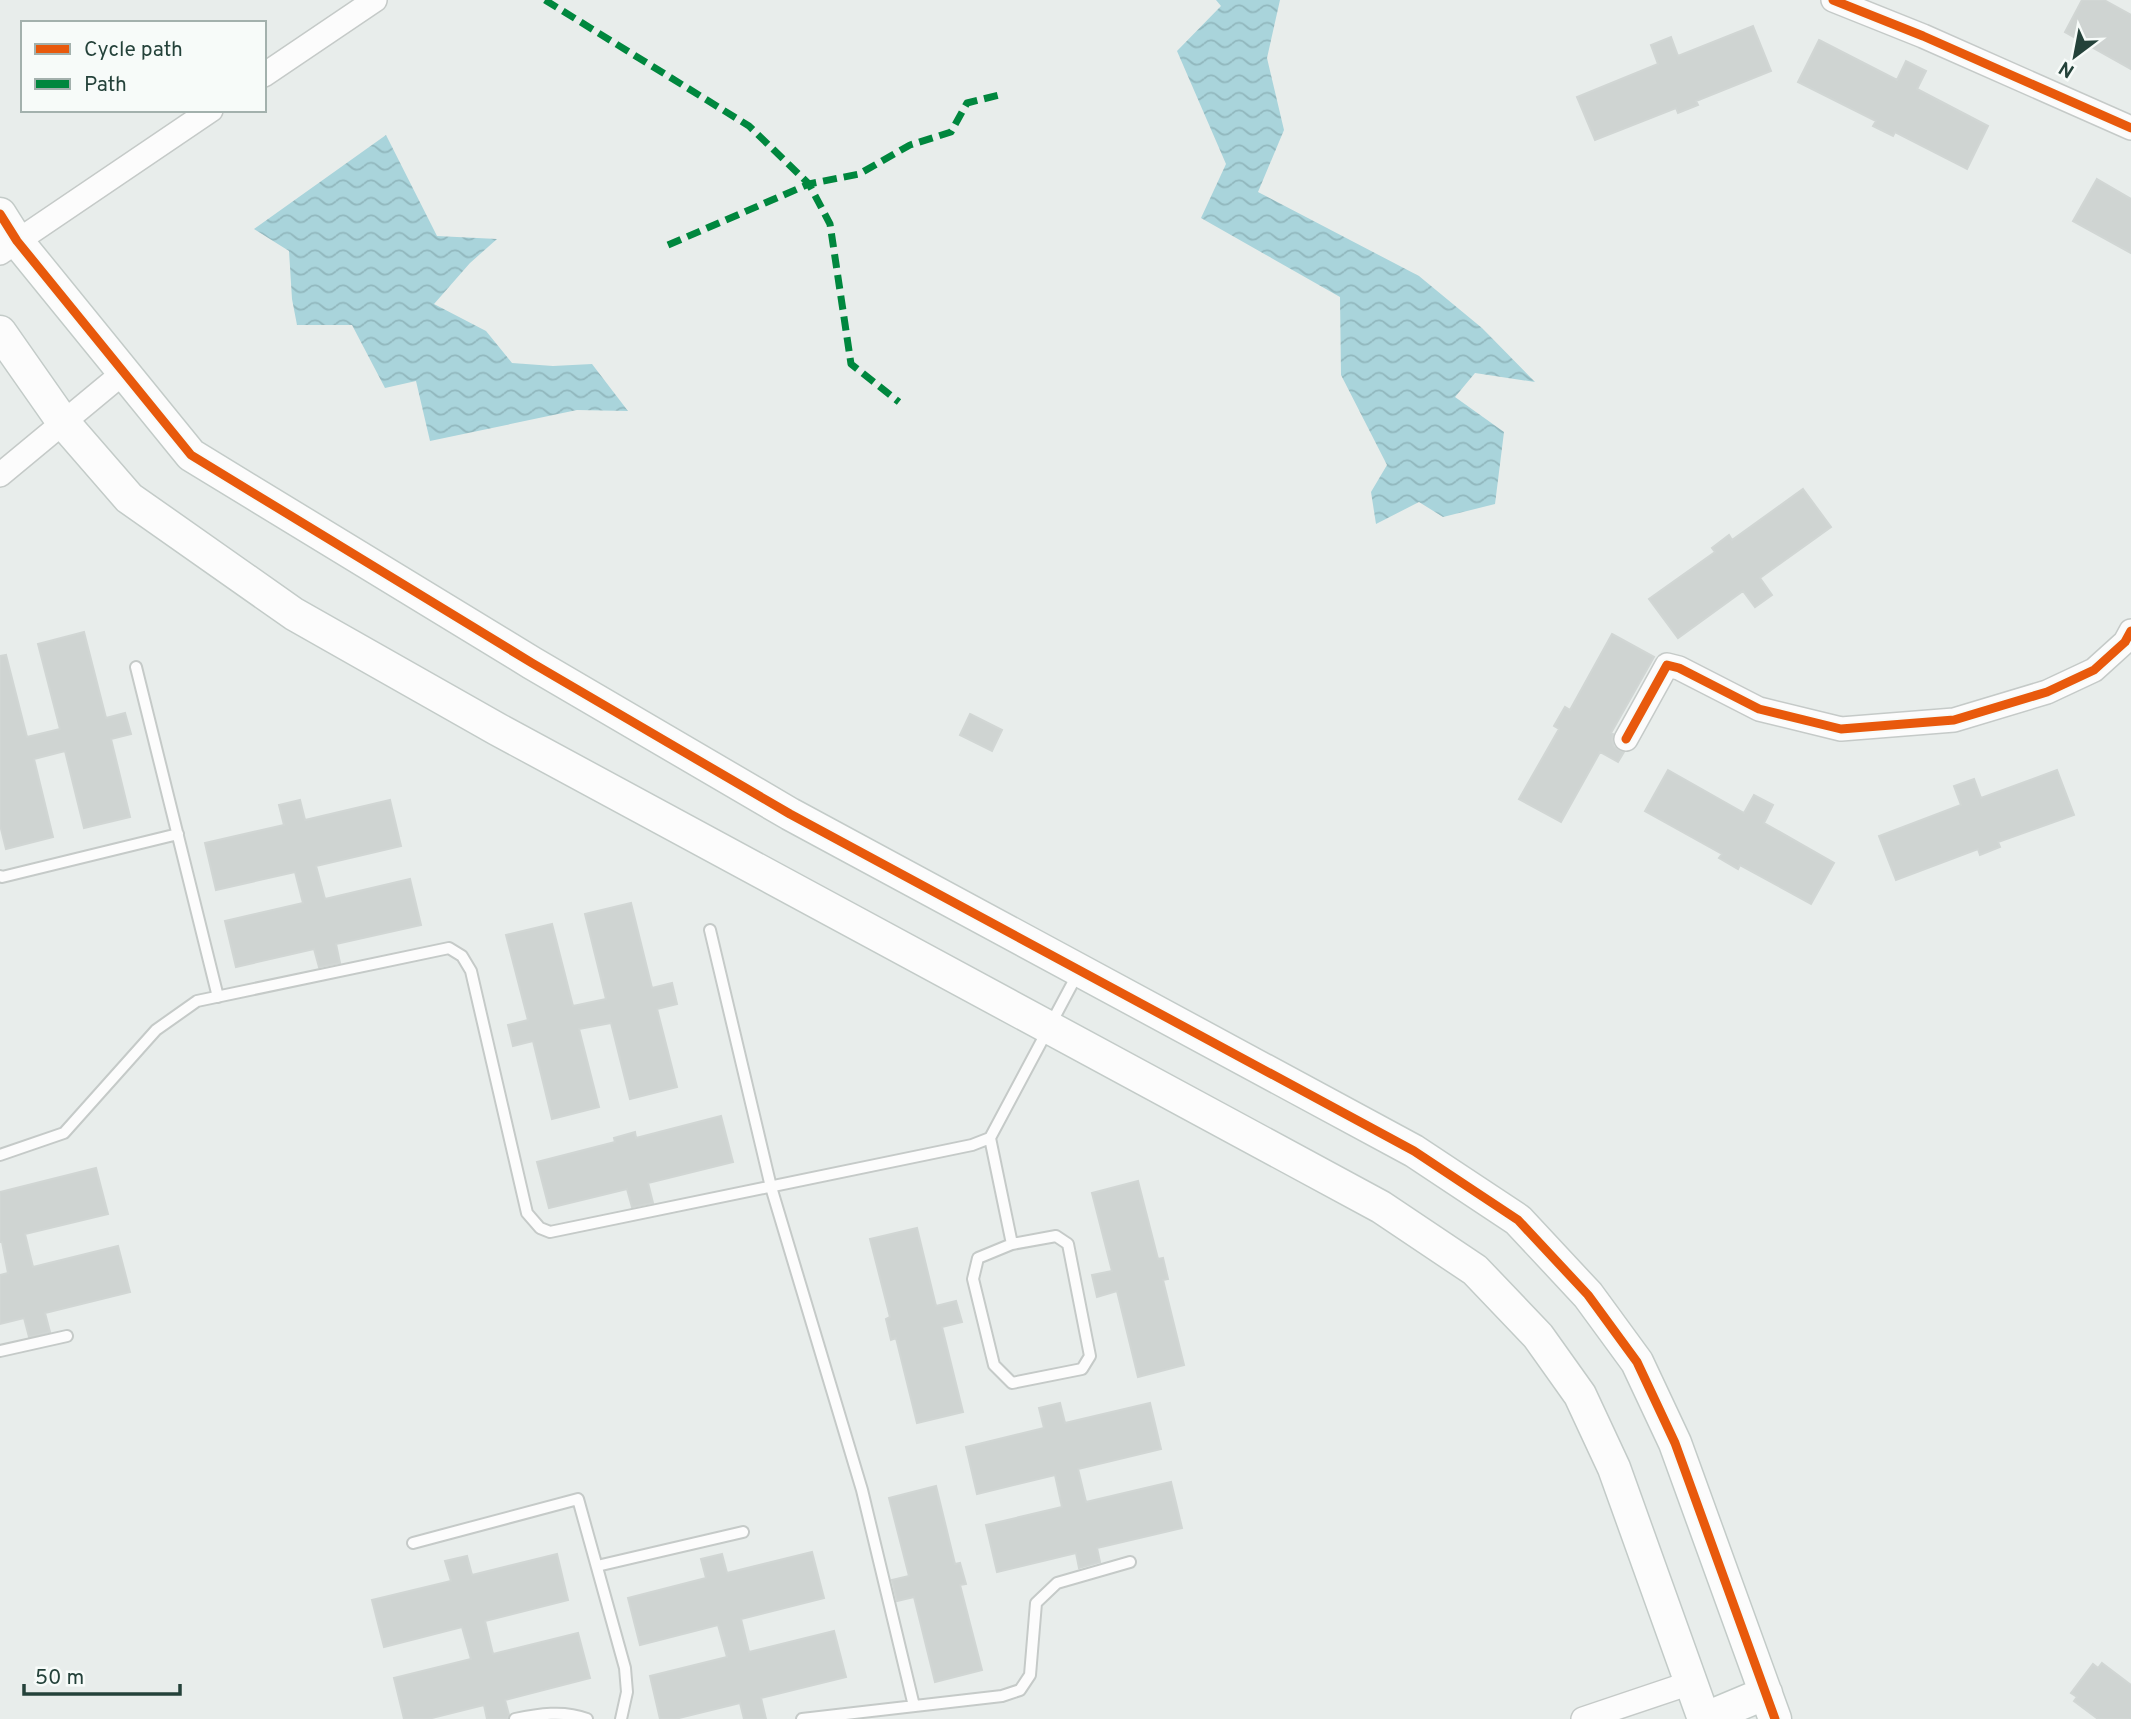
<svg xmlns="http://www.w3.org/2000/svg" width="2131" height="1719" viewBox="0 0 2131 1719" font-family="Overpass,sans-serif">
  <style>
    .water { fill: url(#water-waves) }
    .building { fill: #cfd4d2; stroke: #d1d6d4; stroke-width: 2 }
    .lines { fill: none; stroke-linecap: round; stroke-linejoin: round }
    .lane-casing { stroke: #c5cac8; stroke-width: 14 }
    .street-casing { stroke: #c5cac8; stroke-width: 26 }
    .secondary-casing { stroke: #c3cbc8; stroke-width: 35 }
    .lane { stroke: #fcfcfc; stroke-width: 10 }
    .street { stroke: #fcfcfc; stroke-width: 23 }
    .secondary { stroke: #fcfcfc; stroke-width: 32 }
    .quiet { stroke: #00873e; stroke-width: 7; stroke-dasharray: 14 7; stroke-linecap: butt }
    .cycleway-casing { stroke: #f7fbf9; stroke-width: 13 }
    .cycleway { stroke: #e8590c; stroke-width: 9 }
  </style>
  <defs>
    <pattern id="water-waves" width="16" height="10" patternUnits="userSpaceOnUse" patternTransform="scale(1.75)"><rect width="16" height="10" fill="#a9d4db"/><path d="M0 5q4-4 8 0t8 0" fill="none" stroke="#91b7bd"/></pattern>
  </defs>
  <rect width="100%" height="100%" fill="#e8edeb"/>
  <path class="water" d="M1216,0H1280L1267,58L1284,130L1258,192L1419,276L1482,328L1535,382L1475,373L1455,397L1504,432L1495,504L1443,517L1419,502L1376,524L1371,492L1387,465L1341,375L1340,297L1201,218L1226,164L1177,51L1221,6Z
    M386,135L437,236L497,239L470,263L434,304L486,331L512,363L553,366L592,364L628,411L577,410L430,441L416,381L385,388L352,325H297L292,299L289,251L254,229Z"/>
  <path class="building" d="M2082,0H2104L2131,15V69L2065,32Z
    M1753,26L1771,71L1696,101L1698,105L1678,113L1676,108L1595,140L1577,97L1658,64L1651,45L1671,37L1678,56Z
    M1819,40L1897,80L1906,61L1926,71L1917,89L1988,126L1967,169L1895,132L1893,136L1873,126L1876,121L1798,82Z
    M2097,179L2131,199V253L2073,221Z
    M1803,489L1831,527L1760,578L1772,595L1755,607L1743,591L1678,638L1649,599L1715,552L1712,548L1729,535L1732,540Z
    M84,632L106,718L125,713L131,734L111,739L130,817L84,828L65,751L34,759L53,837L6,849L0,825V656L6,655L27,737L60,729L38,644Z
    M1612,634L1654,657L1611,733L1613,734L1612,740L1614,747L1624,752L1618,762L1600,752L1561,822L1519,799L1559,729L1554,726L1565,707L1570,710Z
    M970,714L1002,730L992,751L960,735Z
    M1668,770L1744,813L1754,795L1773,805L1764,823L1834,863L1811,904L1740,865L1738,869L1719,858L1722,854L1645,811Z
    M2057,770L2074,815L1998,842L2000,847L1980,855L1978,849L1896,880L1879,836L1961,805L1954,786L1974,779L1981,798Z
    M300,800L305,820L390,800L401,846L316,866L325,899L410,879L421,925L336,944L340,963L319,967L314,949L236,967L225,921L303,903L295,872L216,890L205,843L284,825L279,805Z
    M631,903L652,988L672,983L677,1004L657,1009L677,1087L630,1099L611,1023L579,1029L599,1107L552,1119L533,1041L513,1046L508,1025L528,1020L506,935L552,924L573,1006L606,999L585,914Z
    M721,1116L733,1162L648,1183L653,1203L632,1207L627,1189L549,1208L537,1162L615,1142L614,1138L635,1132L636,1138Z
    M96,1168L108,1214L25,1234L33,1267L118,1246L130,1292L45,1313L50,1332L29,1337L24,1318L0,1324V1275L8,1273L2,1242H0V1192Z
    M1138,1181L1158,1259L1163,1258L1168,1279L1163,1280L1184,1365L1138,1377L1117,1291L1097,1297L1092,1275L1112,1271L1092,1193Z
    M917,1228L936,1306L956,1301L962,1322L942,1327L963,1412L917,1423L896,1338L891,1340L886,1319L890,1317L870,1239Z
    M1060,1403L1065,1423L1150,1403L1161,1449L1078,1469L1086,1502L1171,1482L1182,1528L1097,1548L1100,1562L1079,1568L1076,1553L997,1572L986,1525L1062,1507L1055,1475L977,1494L966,1447L1044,1428L1039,1408Z
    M936,1486L955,1564L960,1563L966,1584L960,1585L982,1670L935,1682L914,1597L897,1601L892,1580L909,1576L889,1498Z
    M812,1552L824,1598L741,1619L749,1652L834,1631L846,1677L761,1698L766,1719H744L740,1703L675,1719H660L650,1676L727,1657L718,1625L640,1645L628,1598L706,1578L701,1559L722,1554L727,1573Z
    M557,1554L568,1600L485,1621L493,1654L578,1633L590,1678L505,1700L509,1715L507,1719H487L484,1705L428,1719H404L394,1678L471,1659L462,1627L384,1647L372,1600L451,1581L445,1561L467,1556L472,1575Z
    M2102,1663L2131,1685V1719H2098L2074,1701L2077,1697L2071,1693L2093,1664L2098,1668Z"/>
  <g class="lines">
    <g class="lane-casing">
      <path id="lane" d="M136,667L218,997
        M0,876L2,877L178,834
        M710,930L771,1187L862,1490L914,1706
        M990,1138L1012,1244
        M0,1155L64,1133L156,1030L197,1001L449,948L462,956L471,971L527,1213L540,1228L550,1232L972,1145L990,1138L1078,973
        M1056,1236L1068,1244L1090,1356L1082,1369L1012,1383L994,1365L973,1279L978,1258L1012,1244Z
        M0,1351L67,1336
        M413,1543L578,1499L625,1668L627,1692L621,1719
        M597,1566L743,1532
        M515,1719C538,1714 564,1710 587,1719
        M802,1719L1002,1696L1020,1690L1030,1675L1036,1603L1057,1583L1130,1562"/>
    </g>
    <g class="street-casing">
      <path id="street" d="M1833,0L1923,36L2131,128
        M264,75L375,0
        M0,253L211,110
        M0,475L123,373
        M1626,739L1667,665L1679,668L1759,709L1841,729L1954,720L2047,692L2094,670L2125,642L2131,631
        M1583,1719L1690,1683"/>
    </g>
    <g class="secondary-casing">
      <path id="secondary" d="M0,214L17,241L191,455L532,663L790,814L1414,1151L1518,1220L1588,1295L1637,1362L1675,1443L1775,1719
        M0,332L63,422L129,498L294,614L497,729L1381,1207L1475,1270L1538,1336L1580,1395L1614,1468L1704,1719L1766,1693"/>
    </g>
    <use href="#lane" class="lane"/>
    <use href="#street" class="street"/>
    <use href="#secondary" class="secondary"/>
    <path class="quiet" d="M545,0L749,126L809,184L830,224L851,364L899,402
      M668,245L809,184L859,174L910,145L951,132L967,103L999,95"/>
    <g class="cycleway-casing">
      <path id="cycleway" d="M1833,0L1923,36L2131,128
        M0,214L17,241L191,455L532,663L790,814L1414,1151L1518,1220L1588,1295L1637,1362L1675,1443L1775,1719
        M1626,739L1667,665L1679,668L1759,709L1841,729L1954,720L2047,692L2094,670L2125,642L2131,631"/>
    </g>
    <use href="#cycleway" class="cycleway"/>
  </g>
  <rect x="21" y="21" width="245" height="91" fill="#f7fbf9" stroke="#a3b1ad" stroke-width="2"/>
  <rect x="35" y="44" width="35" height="10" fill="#e8590c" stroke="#a3b1ad" stroke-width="2"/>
  <text x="84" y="56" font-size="21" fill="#24423a">Cycle path</text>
  <rect x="35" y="79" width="35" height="10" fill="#00873e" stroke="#a3b1ad" stroke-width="2"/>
  <text x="84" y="91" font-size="21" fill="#24423a">Path</text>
  <g transform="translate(2075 56) rotate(212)" stroke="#f7fbf9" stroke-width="5" paint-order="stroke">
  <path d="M0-5L12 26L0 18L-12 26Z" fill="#24423a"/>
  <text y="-10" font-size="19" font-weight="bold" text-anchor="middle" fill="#24423a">N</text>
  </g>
  <path d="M24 1684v10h156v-10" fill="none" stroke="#24423a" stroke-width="3.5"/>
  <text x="35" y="1684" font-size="21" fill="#24423a" stroke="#f7fbf9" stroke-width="5" paint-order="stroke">50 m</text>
</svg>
